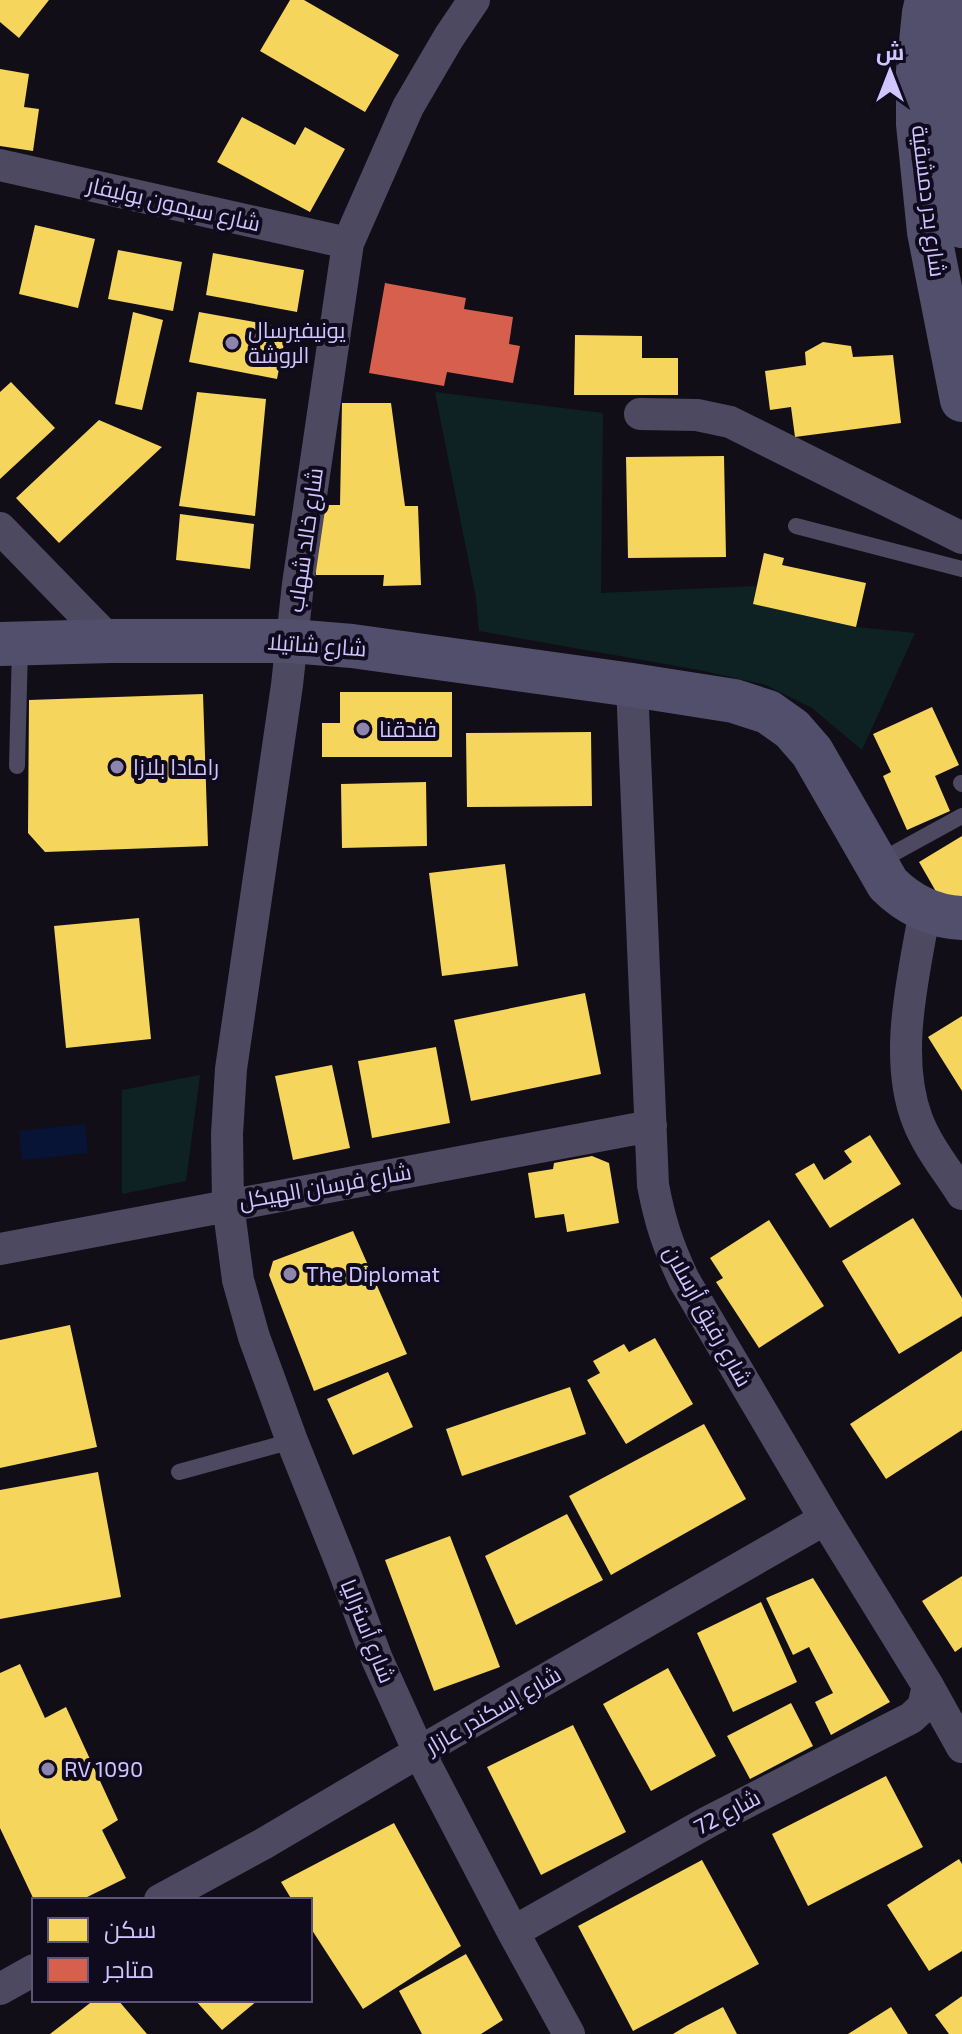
<svg xmlns="http://www.w3.org/2000/svg" width="962" height="2034" viewBox="0 0 962 2034" font-family="'Exo 2',Cairo,sans-serif">
  <style>
    .green { fill: #0e2224 }
    .water { fill: #071436 }
    .homes { fill: #f6d55c }
    .shops { fill: #d6604d }
    .lines { fill: none; stroke-linecap: round; stroke-linejoin: round }
    .service { stroke: #4c4961; stroke-width: 16 }
    .minor { stroke: #4c4961; stroke-width: 32 }
    .secondary { stroke: #524f6c; stroke-width: 44 }
    .poi-dot { fill: #8d85ae; stroke: #0f0a1c; stroke-width: 3 }
    .labels { text-anchor: middle; stroke-width: 8; stroke-linejoin: round; paint-order: stroke }
    .street-label { font-size: 22px; fill: #d0c5ff; stroke: #0f0a1c }
    .poi-label { font-size: 22px; fill: #d0c5ff; stroke: #0f0a1c; text-anchor: start }
  </style>
  <rect width="100%" height="100%" fill="#110e18"/>
  <path class="green" d="M435,392L603,413L601,593L756,586L753,604L856,627L915,633L862,750L812,708L766,685L699,670L479,631L476,598Z
    M200,1075L186,1181L122,1194V1090Z"/>
  <path class="water" d="M85,1124L88,1153L22,1160L19,1131Z"/>
  <path class="homes" d="M0,0H49L19,38L0,22Z
    M290,0H304L399,55L365,112L260,51Z
    M0,69L29,74L24,107L39,109L33,151L0,146Z
    M242,117L295,145L305,127L345,149L310,212L217,162Z
    M35,225L95,239L78,308L19,294Z
    M118,250L182,262L173,311L108,299Z
    M213,253L304,270L297,312L206,295Z
    M133,312L163,320L142,410L115,404Z
    M199,312L287,328L277,379L189,362Z
    M575,335L642,336V358H678V395H574Z
    M823,342L851,346L853,357L893,355L901,423L795,437L791,407L770,410L765,371L806,365L805,352Z
    M11,382L55,428L0,479V392Z
    M197,392L266,399L255,516L179,506Z
    M342,403H391L405,506H418L421,585L383,586L384,575H316V505H340Z
    M99,420L162,447L59,543L16,498Z
    M724,456L726,557L628,558L626,457Z
    M180,514L254,524L250,569L176,560Z
    M764,553L784,558L782,565L866,583L856,627L753,604Z
    M340,692H452V757H322V723H340Z
    M203,694L208,846L45,852L28,833L29,700Z
    M932,707L959,765L935,776L950,811L907,830L883,776L891,772L873,734Z
    M591,732L592,806L467,807L466,733Z
    M426,782L427,846L342,848L341,784Z
    M962,836V903L938,895L919,862Z
    M505,864L518,966L442,976L429,873Z
    M139,918L151,1039L66,1048L54,926Z
    M585,993L601,1074L471,1101L454,1020Z
    M962,1016V1091L928,1037Z
    M436,1047L450,1123L372,1138L358,1061Z
    M332,1065L350,1148L293,1160L275,1076Z
    M870,1135L901,1184L830,1228L795,1174L814,1163L824,1180L852,1162L844,1151Z
    M592,1156L609,1163L619,1223L567,1232L564,1214L535,1218L528,1173L553,1169L554,1163Z
    M913,1218L962,1298V1316L899,1354L842,1261Z
    M769,1220L824,1306L759,1348L716,1282L723,1278L710,1258Z
    M353,1231L407,1354L314,1391L269,1275L273,1261Z
    M70,1325L97,1447L0,1468V1340Z
    M655,1338L693,1404L626,1444L587,1380L600,1373L593,1361L624,1344L629,1352Z
    M962,1351V1430L886,1479L850,1424Z
    M388,1372L413,1427L353,1455L327,1399Z
    M570,1387L586,1434L462,1476L446,1429Z
    M704,1424L746,1499L611,1575L569,1496Z
    M98,1472L121,1597L0,1619V1490Z
    M567,1514L603,1580L516,1625L485,1556Z
    M450,1536L500,1667L434,1691L385,1560Z
    M962,1576V1647L955,1652L922,1601Z
    M813,1578L890,1702L831,1735L815,1702L833,1693L809,1647L793,1655L766,1598Z
    M761,1602L797,1682L733,1712L697,1633Z
    M20,1664L45,1718L66,1707L118,1820L102,1830L126,1878L81,1900H34L0,1828V1673Z
    M668,1668L716,1756L651,1791L603,1704Z
    M791,1703L813,1746L750,1779L727,1736Z
    M573,1725L626,1832L541,1875L487,1767Z
    M886,1776L923,1847L808,1906L772,1834Z
    M394,1823L461,1946L363,2009L310,1927V1900H292L281,1882Z
    M959,1859L962,1864V1951L929,1971L887,1905Z
    M702,1860L759,1964L633,2031L578,1926Z
    M466,1954L503,2020L481,2034H422L399,1991Z
    M962,1996V2034H949L935,2015Z
    M94,2000H118L147,2034H50Z
    M195,2000H258L222,2030Z
    M723,2007L737,2034H673L686,2026Z
    M891,2007L908,2034H848Z"/>
  <path class="shops" d="M385,283L466,298L464,309L513,317L509,344L520,346L513,383L447,372L444,386L369,373Z"/>
  <g class="lines">
    <path class="service" d="M796,526L962,569
      M17,766L20,646
      M961,783L962,784
      M878,862L962,816
      M179,1472L292,1441"/>
    <path class="minor" d="M474,0L449,37L408,107L348,243L298,584L287,685L231,1069L227,1134L228,1204L238,1280L254,1337L292,1441L341,1563L377,1659L419,1752L513,1932L569,2034
      M0,165L348,243
      M640,414L697,415L730,422L962,538
      M0,528L110,641
      M632,685L653,1185C660,1222 668,1246 684,1280L825,1519L928,1686L962,1747
      M925,910C914,975 893,1055 917,1119C927,1146 947,1170 962,1194
      M0,1249L651,1126
      M160,1900L263,1844L419,1752L825,1519
      M513,1932L708,1822L911,1718L923,1707L928,1686
      M0,1989L34,1970"/>
    <path class="secondary" d="M927,0L924,13L918,71V124L929,232L962,400
      M962,8L959,21L952,124L955,185L962,226
      M0,644L110,641H291L352,646L632,685L734,701L768,712L792,729L812,752L888,884C908,904 934,917 962,918"/>
  </g>
  <g class="poi-dot">
    <circle cx="232" cy="343" r="8"/>
    <circle cx="363" cy="729" r="8"/>
    <circle cx="117" cy="767" r="8"/>
    <circle cx="290" cy="1274" r="8"/>
    <circle cx="48" cy="1769" r="8"/>
  </g>
  <g class="labels">
    <g class="street-label">
      <text transform="translate(929 201) rotate(83)" y="8">شارع بدر دمشقية</text>
      <text transform="translate(174 204) rotate(13)" y="8">شارع سيمون بوليفار</text>
      <text transform="translate(305 540) rotate(-82)" y="8">شارع خالد شهاب</text>
      <text transform="translate(317 645) rotate(4)" y="8">شارع شاتيلا</text>
      <text transform="translate(325 1186) rotate(-10)" y="8">شارع فرسان الهيكل</text>
      <text transform="translate(708 1316) rotate(61)" y="8">شارع رفيق أرسلان</text>
      <text transform="translate(368 1631) rotate(68)" y="8">شارع أستراليا</text>
      <text transform="translate(493 1710) rotate(-30)" y="8">شارع إسكندر عازار</text>
      <text transform="translate(727 1812) rotate(-28)" y="8">شارع 72</text>
    </g>
    <g class="poi-label">
      <text x="248" y="338">يونيفيرسال<tspan x="248" dy="25">الروشة</tspan></text>
      <text x="379" y="737">فندقنا</text>
      <text x="133" y="775">رامادا بلازا</text>
      <text x="306" y="1282">The Diplomat</text>
      <text x="64" y="1777">RV 1090</text>
    </g>
  </g>
  <rect x="32" y="1898" width="280" height="104" fill="#0f0a1c" stroke="#5c5577" stroke-width="2"/>
  <rect x="48" y="1918" width="40" height="24" fill="#f6d55c" stroke="#5c5577" stroke-width="2"/>
  <text x="104" y="1938" font-size="24" fill="#d0c5ff">سكن</text>
  <rect x="48" y="1958" width="40" height="24" fill="#d6604d" stroke="#5c5577" stroke-width="2"/>
  <text x="104" y="1978" font-size="24" fill="#d0c5ff">متاجر</text>
  <g transform="translate(890 72)" stroke="#0f0a1c" stroke-width="6" paint-order="stroke">
  <path d="M0-6L14 30L0 20L-14 30Z" fill="#d0c5ff"/>
  <text y="-12" font-size="22" font-weight="bold" text-anchor="middle" fill="#d0c5ff">ش</text>
  </g>
</svg>
